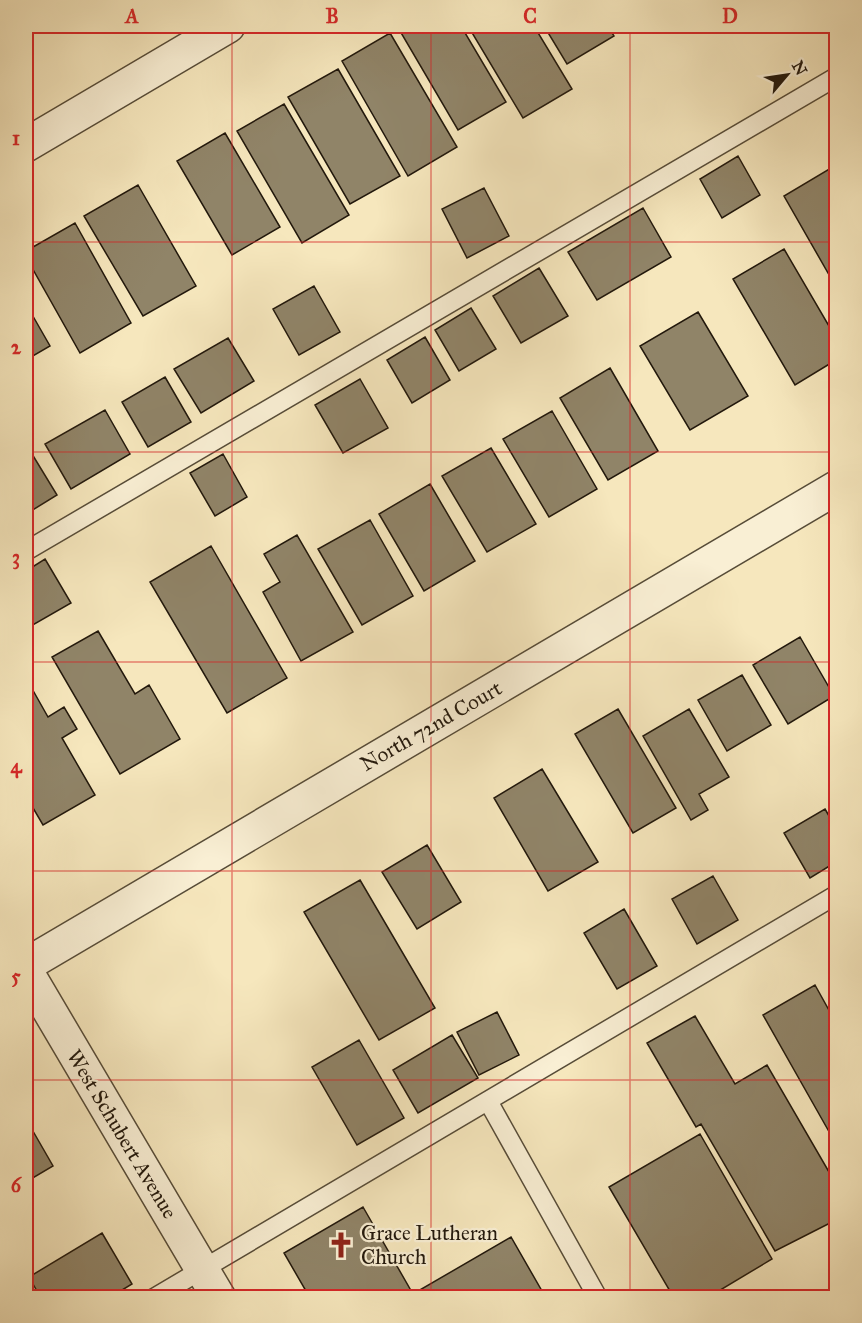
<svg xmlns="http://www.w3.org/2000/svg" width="862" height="1323" viewBox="0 0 862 1323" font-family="'IM FELL Great Primer',serif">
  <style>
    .building { fill: #908468; stroke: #22180c; stroke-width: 1.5 }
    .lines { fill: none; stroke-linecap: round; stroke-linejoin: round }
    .lane-casing { stroke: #574c38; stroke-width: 21 }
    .street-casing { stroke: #574c38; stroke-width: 36 }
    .lane { stroke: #f9efd4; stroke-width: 18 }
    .street { stroke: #f9efd4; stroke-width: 33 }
    .grid { fill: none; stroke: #d62828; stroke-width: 1.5; stroke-opacity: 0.55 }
    .labels { text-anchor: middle; stroke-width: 4.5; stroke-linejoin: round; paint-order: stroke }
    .street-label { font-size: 21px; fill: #22180c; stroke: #f9efd4 }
    .poi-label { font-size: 21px; fill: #22180c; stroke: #f9efd4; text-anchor: start }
    .neatline { fill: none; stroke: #d62828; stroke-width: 2 }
    .grid-label { font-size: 20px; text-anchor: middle; font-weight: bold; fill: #d62828 }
  </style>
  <rect width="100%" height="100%" fill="#f6e7bd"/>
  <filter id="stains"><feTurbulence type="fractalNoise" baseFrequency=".00333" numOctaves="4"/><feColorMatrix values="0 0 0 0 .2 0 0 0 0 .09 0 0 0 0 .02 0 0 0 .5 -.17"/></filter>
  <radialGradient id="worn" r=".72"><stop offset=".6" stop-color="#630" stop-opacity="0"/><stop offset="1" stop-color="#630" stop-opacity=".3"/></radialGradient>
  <path class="building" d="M409,26H461L506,102L458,130L400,31Z
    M468,26H534L572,89L523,118Z
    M544,26H608L614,36L567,64Z
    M390,33L457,147L408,176L342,61Z
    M338,69L400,176L350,204L288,97Z
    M284,104L349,215L302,243L237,131Z
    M225,133L280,227L232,255L177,161Z
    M738,156L760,195L722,218L700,179Z
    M836,165V287L784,196Z
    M138,185L196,286L143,316L84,216Z
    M484,188L509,236L467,258L442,209Z
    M643,208L671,257L597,300L568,252Z
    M75,223L131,323L80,353L26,257V251Z
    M784,249L836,338V360L795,385L733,279Z
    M539,268L568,316L521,343L493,296Z
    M314,286L340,332L299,355L273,309Z
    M26,304L50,346L26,360Z
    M471,308L496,349L459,371L435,330Z
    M698,312L748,396L690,430L640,346Z
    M425,337L450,380L412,403L387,360Z
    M228,338L254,381L201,413L174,369Z
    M610,368L658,451L608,480L560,398Z
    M165,377L191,422L148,447L122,402Z
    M360,379L388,428L343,453L315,405Z
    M105,410L130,454L71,489L45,444Z
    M552,411L597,489L549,517L503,439Z
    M491,448L536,524L487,552L442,476Z
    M32,454L57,495L31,511L26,501V457Z
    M223,454L247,497L215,516L190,473Z
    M430,484L475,561L424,591L379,514Z
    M370,520L413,596L362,625L318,549Z
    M297,535L353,632L301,661L263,592L280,582L264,554Z
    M211,546L287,678L227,713L150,582Z
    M45,559L71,603L31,626L26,616V571Z
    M98,631L135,694L149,685L180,739L120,774L52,657Z
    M800,637L834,696L788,724L753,665Z
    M742,675L771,725L727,751L698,700Z
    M26,678L48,717L64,707L77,729L62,738L95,795L43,825L26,796Z
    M618,709L676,808L633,833L575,734Z
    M689,709L729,777L699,794L708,810L691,820L643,736Z
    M542,769L598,862L548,891L494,798Z
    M825,809L836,828V862L810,878L784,833Z
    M427,845L461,902L417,929L382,872Z
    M713,876L738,920L697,944L672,899Z
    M360,880L435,1008L379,1040L304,912Z
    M624,909L657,966L617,989L584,933Z
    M815,985L835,1021L836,1020V1144L763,1015Z
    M497,1012L519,1055L479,1075L457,1032Z
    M695,1016L735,1084L767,1065L836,1184V1220L775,1251L701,1124L696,1127L647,1043Z
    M452,1035L478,1078L418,1113L393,1070Z
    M359,1040L404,1118L357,1145L312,1067Z
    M26,1119L53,1166L26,1182Z
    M700,1134L772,1259L707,1298H674L609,1187Z
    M363,1207L413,1294L511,1237L546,1298H310L284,1253Z
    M102,1233L132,1284L109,1298H41L29,1277Z"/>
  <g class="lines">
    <g class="lane-casing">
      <path id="lane" d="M26,551L836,77
        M488,1101L598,1298
        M154,1298L836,895"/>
    </g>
    <g class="street-casing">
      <path id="street" d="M26,145L228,26
        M26,965L836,488
        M26,971L219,1298"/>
    </g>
    <use href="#lane" class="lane"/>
    <use href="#street" class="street"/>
  </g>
  <path class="grid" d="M232,26V1298M431,26V1298M630,26V1298M26,242H836M26,452H836M26,662H836M26,871H836M26,1080H836"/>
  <defs>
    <g id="church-bare" transform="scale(2.07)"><path d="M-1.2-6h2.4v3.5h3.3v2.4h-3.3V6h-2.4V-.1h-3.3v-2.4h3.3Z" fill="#8f2418" stroke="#f9efd4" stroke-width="2.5" paint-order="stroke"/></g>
  </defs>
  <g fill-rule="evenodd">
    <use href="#church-bare" x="341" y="1245"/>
  </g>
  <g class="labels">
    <g class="street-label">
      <text transform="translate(431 726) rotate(-30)" y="7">North 72nd Court</text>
      <text transform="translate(122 1134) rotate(59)" y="7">West Schubert Avenue</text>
    </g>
    <g class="poi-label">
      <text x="361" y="1240">Grace Lutheran<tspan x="361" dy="24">Church</tspan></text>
    </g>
  </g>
  <rect width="862" height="1323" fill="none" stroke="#f6e7bd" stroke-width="66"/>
  <g transform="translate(787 75) rotate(61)" stroke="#f9efd4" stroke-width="4.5" paint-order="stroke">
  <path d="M0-4.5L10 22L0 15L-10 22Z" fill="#22180c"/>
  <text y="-9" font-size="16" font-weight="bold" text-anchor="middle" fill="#22180c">N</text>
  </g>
  <rect x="33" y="33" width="796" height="1257" class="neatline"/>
  <g class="grid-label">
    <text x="132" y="23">A</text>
    <text x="332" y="23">B</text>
    <text x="530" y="23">C</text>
    <text x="730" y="23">D</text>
    <text x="16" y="145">1</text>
    <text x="16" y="354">2</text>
    <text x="16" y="564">3</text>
    <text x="16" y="773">4</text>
    <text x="16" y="983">5</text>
    <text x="16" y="1192">6</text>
  </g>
  <rect width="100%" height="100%" filter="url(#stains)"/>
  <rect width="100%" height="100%" fill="url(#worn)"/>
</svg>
